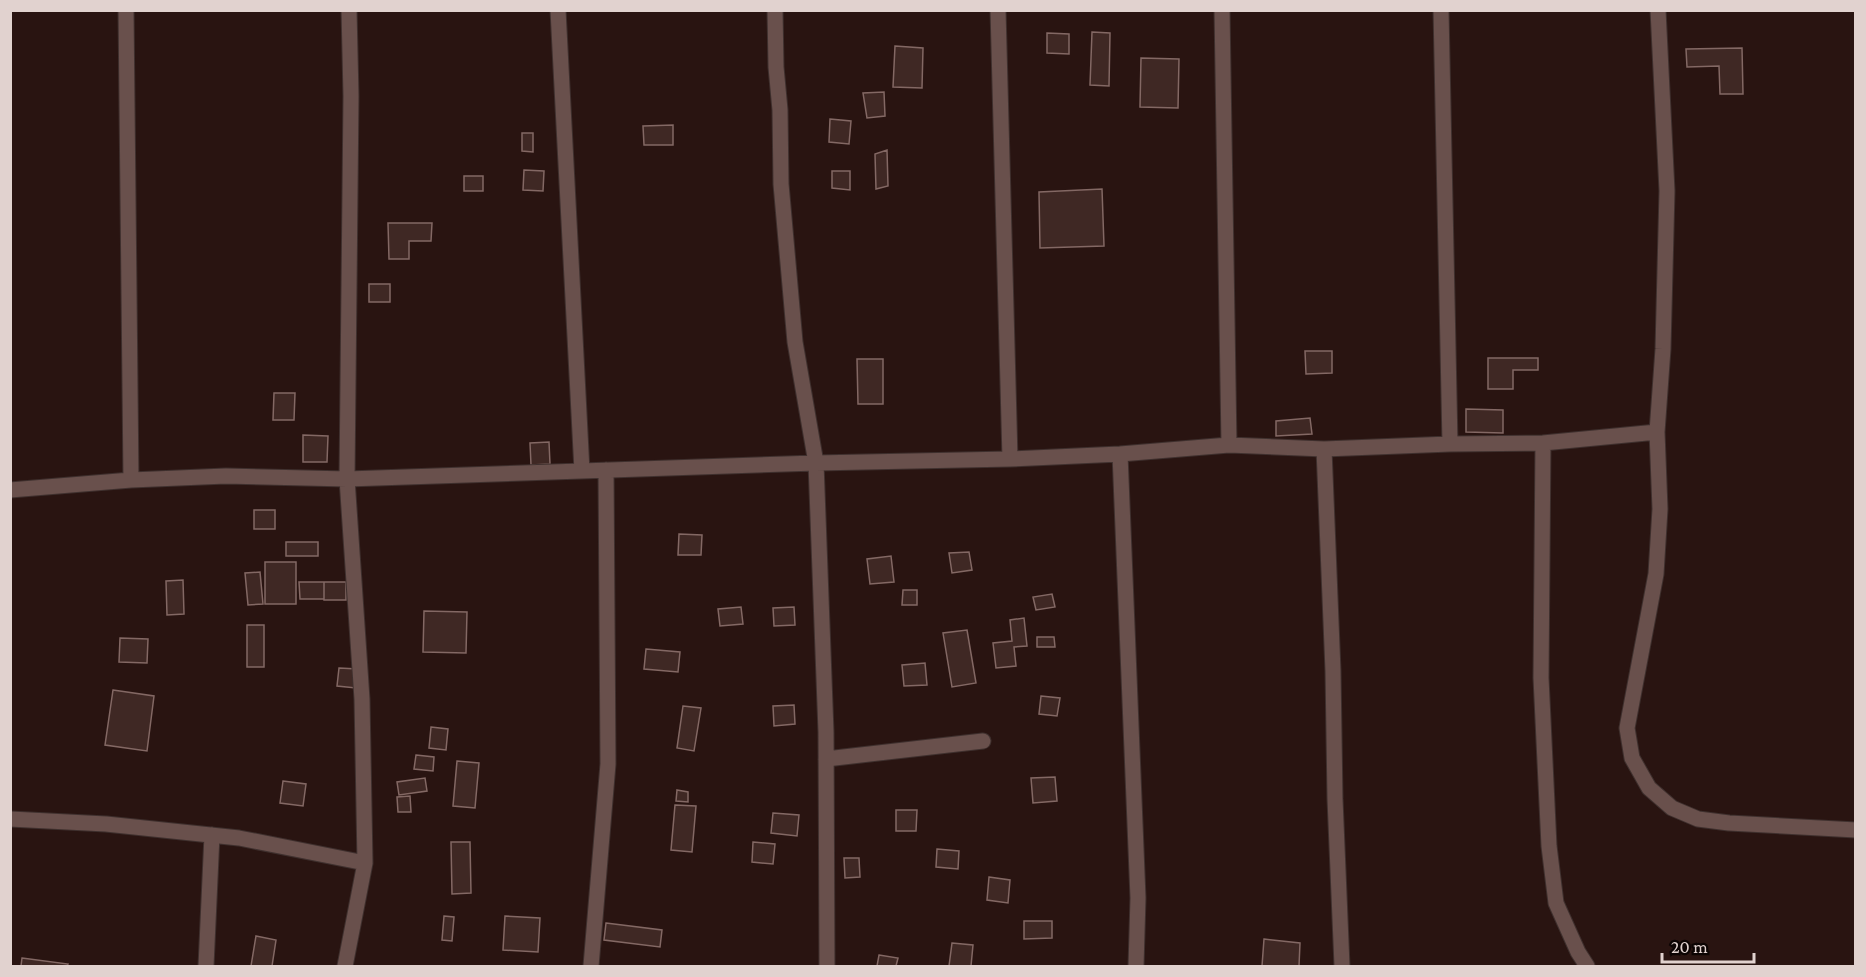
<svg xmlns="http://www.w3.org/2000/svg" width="1866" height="977" viewBox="0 0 1866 977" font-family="'Crimson Pro',serif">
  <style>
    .building { fill: #3f2824; stroke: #836864; stroke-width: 1.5 }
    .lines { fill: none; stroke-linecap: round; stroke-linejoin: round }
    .minor-casing { stroke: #3f302e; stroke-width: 17 }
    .minor { stroke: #69504c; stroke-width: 15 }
  </style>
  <rect width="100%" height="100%" fill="#291411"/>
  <path class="building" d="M1092,32L1110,33L1109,86L1090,85Z
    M1047,33L1069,34V54L1047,53Z
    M895,46L923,48L922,88L893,87Z
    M1742,48L1743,94H1720L1719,66L1687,67L1686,49Z
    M1141,58L1179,59L1178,108L1140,107Z
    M884,92L885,116L867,118L863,93Z
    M830,119L851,121L849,144L829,142Z
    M673,125V145H644L643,126Z
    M522,133H533V152L522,151Z
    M887,150L888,186L876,189L875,154Z
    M524,170L544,171L543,191L523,190Z
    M832,171H850V190L832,188Z
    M464,176H483V191H464Z
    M1102,189L1104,246L1040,248L1039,192Z
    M388,223H432L431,241H409V259H389Z
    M369,284H390V302H369Z
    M1305,351H1332V373L1306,374Z
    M1488,358H1538V370H1513V389H1488Z
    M857,359H883V404H858Z
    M274,393H295L294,420H273Z
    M1466,409L1503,410V433L1466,432Z
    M1310,418L1312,434L1276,436V421Z
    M303,435L328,436L327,462H303Z
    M549,442L550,464L531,465L530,443Z
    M254,510H275V529H254Z
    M679,534L702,535L701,555H678Z
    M286,542H318V556H286Z
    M969,552L972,570L952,573L949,553Z
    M891,556L894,582L870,584L867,559Z
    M265,562H296V604H265Z
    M260,572L263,604L248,605L245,573Z
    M183,580L184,614L167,615L166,581Z
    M299,582H324V599H300Z
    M324,582H346V600H324Z
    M903,590H917V605H902Z
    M1052,594L1055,607L1036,610L1033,597Z
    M741,607L743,624L720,626L718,609Z
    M794,607L795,625L774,626L773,608Z
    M424,611L467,612L466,653L423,652Z
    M1024,618L1027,646L1014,647L1016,666L996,668L993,643L1012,641L1010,620Z
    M247,625H264V667H247Z
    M967,630L976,683L952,687L943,633Z
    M1037,637H1054L1055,647H1037Z
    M120,638L148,639L147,663L119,662Z
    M646,649L680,652L678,672L644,669Z
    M925,663L927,685L904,686L902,665Z
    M339,668L358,669L356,688L337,686Z
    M113,690L154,696L147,751L105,745Z
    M1041,696L1060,698L1057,716L1039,714Z
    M794,705L795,724L774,726L773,706Z
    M683,706L701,708L694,751L677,748Z
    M431,727L448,729L446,750L429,748Z
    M416,755L434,757L433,771L414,769Z
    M457,761L479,763L475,808L453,806Z
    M1055,777L1057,801L1033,803L1031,778Z
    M425,778L427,791L399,795L397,782Z
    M283,781L306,784L303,806L280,803Z
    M677,790L688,792V802L676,801Z
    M410,796L411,812H398L397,797Z
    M675,805L696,806L692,852L671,850Z
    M896,810H917L916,831H896Z
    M773,813L799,815L797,836L771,833Z
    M451,842H470L471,893L452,894Z
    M753,842L775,844L773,864L752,862Z
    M937,849L959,851L958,869L936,867Z
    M844,858H859L860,877L845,878Z
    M989,877L1010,880L1008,903L987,900Z
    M444,916L454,917L452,941L442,940Z
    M505,916L540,918L538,952L503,950Z
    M1024,921H1052V938L1024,939Z
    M606,923L662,930L660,947L604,940Z
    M256,936L276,940L272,966H251Z
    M1264,939L1300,943L1299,966H1262Z
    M952,943L973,945L971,966H949Z
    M879,955L898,958L896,966H877Z
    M22,958L68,964L67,966H21Z"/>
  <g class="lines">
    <g class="minor-casing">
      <path id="minor" d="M126,10L131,480
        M558,10L582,471
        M775,10L776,67L780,110L781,184L795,342L816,463L826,732L827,966
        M998,10L1010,459
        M1222,10L1229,445
        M1441,10L1450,444
        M1658,10L1667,191L1663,349L1657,432L1660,509L1656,574L1627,728L1632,758L1649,788L1672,808L1698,819L1729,823L1856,830
        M1543,443L1541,678L1549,846L1556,903L1578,952L1587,966
        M1324,449L1333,671L1335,799L1342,966
        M1120,454L1138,898L1136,966
        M10,490L131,480L226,476L347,479L816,463L1010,459L1120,454L1229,445L1324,449L1450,444L1543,443L1657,432
        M826,759L983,741
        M10,819L106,824L239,838L365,863
        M206,966L212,835
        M345,966L365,863L362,699L347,479L351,96L349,10
        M591,966L608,764L606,470"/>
    </g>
    <use href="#minor" class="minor"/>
  </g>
  <rect width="1866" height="977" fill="none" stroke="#e1d2cf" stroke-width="24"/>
  <path d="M1662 953v9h92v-9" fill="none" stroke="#e1d2cf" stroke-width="3"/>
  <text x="1671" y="953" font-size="18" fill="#e1d2cf" stroke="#0c0403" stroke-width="4.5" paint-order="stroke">20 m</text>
</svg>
